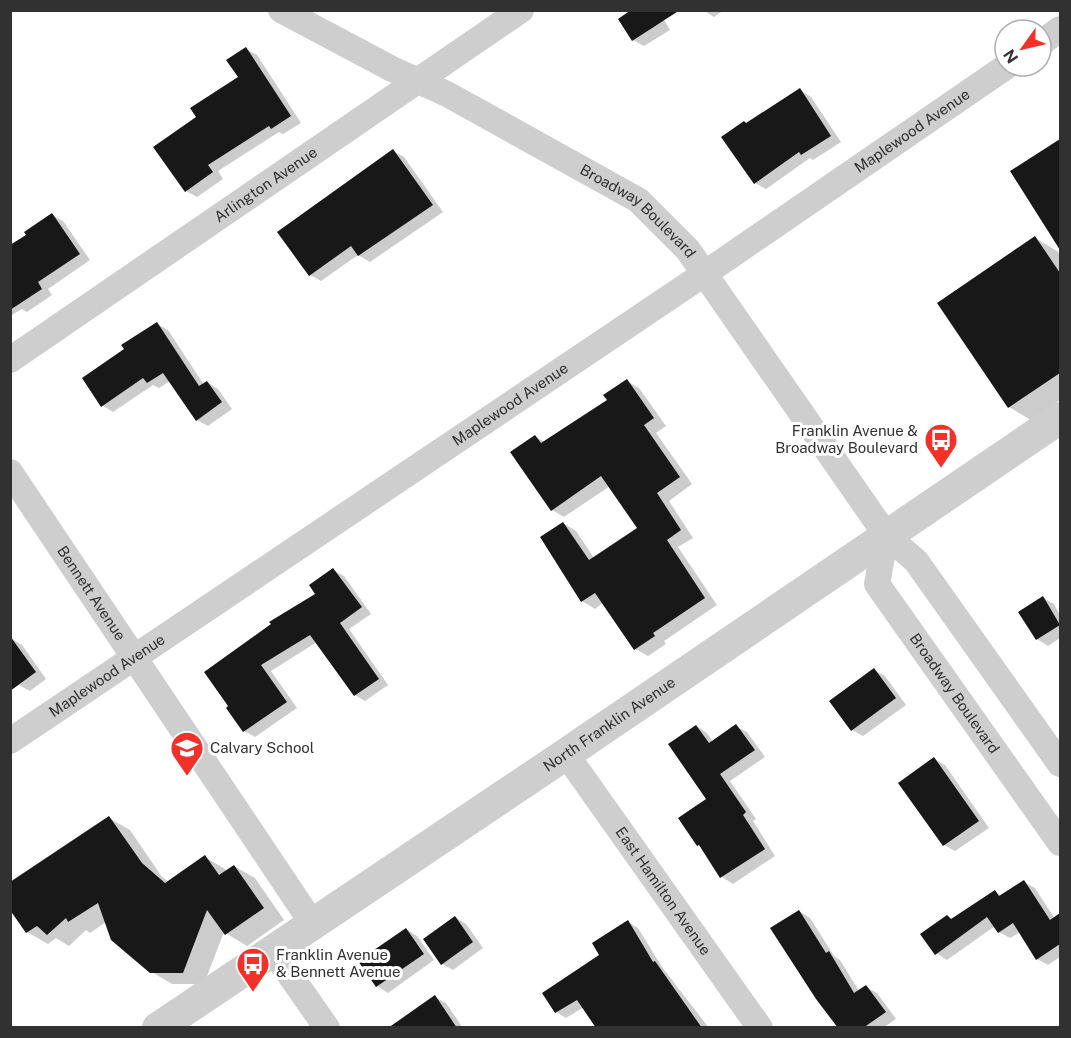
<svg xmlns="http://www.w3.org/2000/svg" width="1071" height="1038" viewBox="0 0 1071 1038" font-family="'Public Sans',sans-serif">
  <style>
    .shadow { fill: #0003 }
    .building { fill: #181818 }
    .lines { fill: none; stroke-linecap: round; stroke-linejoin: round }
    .minor { stroke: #cecece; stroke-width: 26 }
    .tertiary { stroke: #cecece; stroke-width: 32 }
    .labels { text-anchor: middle; stroke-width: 6; stroke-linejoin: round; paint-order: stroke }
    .street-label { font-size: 15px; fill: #313131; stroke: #fff }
    .poi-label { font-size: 15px; fill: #313131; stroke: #fff; text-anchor: start }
  </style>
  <rect width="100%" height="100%" fill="#fff"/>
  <path class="shadow" d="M658,10L670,30L644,46L633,40Z
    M703,10H724L714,17Z
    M246,49L257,55L301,123L283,134L279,132L218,171L223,179L197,197L186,191L198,118L240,78Z
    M800,90L811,97L841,142L813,160L810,158L766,189L755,183L747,124Z
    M1060,141V236L1049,230L1012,172Z
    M393,151L404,157L443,212L370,262L358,255L321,281L310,275Z
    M52,215L63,221L90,260L48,289L52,295L27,312L22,309L10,316V247Z
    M1035,238L1057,251L1060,255V400L1031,420L1009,407Z
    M157,324L168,330L204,385L207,382L218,389L232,409L208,426L197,420L170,381L159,388L153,385L113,412L102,405Z
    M627,381L639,388L666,426L656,433L692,484L669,501L693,538L678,547L717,605L664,641L666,644L648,656L635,649L604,602L595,609L582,601L563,523L576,531L594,558L639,528L610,486L564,517L552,510L535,437L545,442L609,401Z
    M333,570L344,576L371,614L349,629L388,685L365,701L355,695L317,642L271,671L297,708L255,737L244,731L228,708L230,707L206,673L317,594Z
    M1043,598L1054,604L1060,615V638L1048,646L1037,639Z
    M11,638L22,645L46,679L30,691L19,685L10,691Z
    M874,670L885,676L906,705L863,736L852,730Z
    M696,726L707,733L713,742L736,726L747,732L765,757L730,781L756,819L753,821L775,856L733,884L722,877L702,848L698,845L708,799Z
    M934,759L945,765L989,828L955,851L944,845Z
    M109,818L130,830L162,877L169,882L205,857L228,871L234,866L255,878L284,920L247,946L224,932L204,984H172L150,971L106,922L90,933L86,930L69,946L56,938L48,944L27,932Z
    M1024,882L1035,888L1055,919L1057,917L1060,919V957L1048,965L1037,959L1020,932L1010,938L999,932L995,926L947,960L936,953L947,916L953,920L995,892L1002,896Z
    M799,911L810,918L834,956L840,960L859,991L866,987L877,993L896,1019L883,1028H839Z
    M455,917L466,924L483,948L453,970L442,964Z
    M628,922L638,928L662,967L709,1028H598L584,1007L566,1018L556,1012L544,994L601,955Z
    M406,929L417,936L434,960L388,993L377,986L360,962Z
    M435,997L446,1003L463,1028H406Z"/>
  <path class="building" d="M631,10H680L632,41L618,19Z
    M246,47L291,116L271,129L269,126L208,165L213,172L185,192L153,147L196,117L190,108L238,77L226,60Z
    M800,88L831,136L801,155L799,152L754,184L721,137L744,121L746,123Z
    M1060,139V250L1010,171Z
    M393,149L433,205L358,256L351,246L309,276L277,232Z
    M52,213L80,254L38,282L42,289L10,310V245L26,235L24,232Z
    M1035,236L1060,273V373L1008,408L937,303Z
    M157,322L199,386L207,381L222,402L196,421L163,373L147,383L143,378L101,407L82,378L124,349L121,345Z
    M627,379L654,418L644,425L680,477L657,493L681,530L667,540L705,598L653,633L655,636L634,650L595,593L581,602L540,537L563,522L589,560L637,528L601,476L551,511L510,452L535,435L541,443L607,400L603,395Z
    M333,568L362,607L340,623L379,679L354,696L310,635L261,665L287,702L243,732L226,708L228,706L204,672L271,624L269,622L315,594L309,585Z
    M1043,596L1060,625L1036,640L1018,612Z
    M10,636L36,672L10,691Z
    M874,668L896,698L851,731L829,701Z
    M736,724L755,750L720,774L746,812L743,815L765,849L720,878L699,845L697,846L678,818L706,799L668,744L696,725L709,743Z
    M934,757L979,821L943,846L898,783Z
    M109,816L142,863L165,883L205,855L219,875L234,865L264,908L225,935L207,910L183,973H150L111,940L98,903L68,922L66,918L47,935L37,926L26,933L10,910V882Z
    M1024,880L1050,920L1060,913V944L1036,960L1013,923L998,933L987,917L935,955L920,934L947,915L951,919L995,890L999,896Z
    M799,910L826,953L829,951L854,993L866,985L886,1012L863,1028H838L816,999L770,928Z
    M455,916L473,942L441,965L423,939Z
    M628,920L653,962L655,961L702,1028H596L577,1000L555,1013L542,993L599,955L592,943Z
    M406,928L424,954L376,987L358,961Z
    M435,995L457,1028H388Z"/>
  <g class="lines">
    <g class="minor">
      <path id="s1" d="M281,10L392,69L447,94L638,200L688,250L886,535L916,561L1060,764"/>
      <path d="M1041,43L1060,29"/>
      <path id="s2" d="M10,360L521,10"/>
      <path id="s3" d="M10,472L312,923"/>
      <path id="s4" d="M886,535L877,584L1060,843"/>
      <path id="s5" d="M10,741L704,274L1007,66"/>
      <path id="s6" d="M566,754L760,1028"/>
      <path d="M273,951L327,1028"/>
    </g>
    <path class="tertiary" id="s7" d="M158,1028L566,754L1060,418"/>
  </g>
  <defs>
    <g id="bus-pin" transform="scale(1.725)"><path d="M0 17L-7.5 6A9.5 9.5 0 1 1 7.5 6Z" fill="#f33128" stroke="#fff"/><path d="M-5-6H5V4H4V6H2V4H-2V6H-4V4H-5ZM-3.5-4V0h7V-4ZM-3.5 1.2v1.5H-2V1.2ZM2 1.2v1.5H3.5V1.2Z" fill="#fff"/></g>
    <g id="school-pin" transform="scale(1.725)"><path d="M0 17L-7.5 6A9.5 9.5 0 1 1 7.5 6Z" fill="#f33128" stroke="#fff"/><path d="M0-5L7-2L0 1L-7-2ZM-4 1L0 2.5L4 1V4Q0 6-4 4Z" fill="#fff"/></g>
  </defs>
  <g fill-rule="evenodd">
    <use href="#bus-pin" x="941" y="440"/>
    <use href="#school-pin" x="187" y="748"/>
    <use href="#bus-pin" x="253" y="964"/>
  </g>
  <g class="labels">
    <g class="street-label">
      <text dy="5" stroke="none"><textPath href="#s5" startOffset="1089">Maplewood Avenue</textPath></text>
      <text dy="5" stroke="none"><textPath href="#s2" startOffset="310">Arlington Avenue</textPath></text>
      <text dy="5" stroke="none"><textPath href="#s1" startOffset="411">Broadway Boulevard</textPath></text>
      <text dy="5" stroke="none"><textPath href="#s5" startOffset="603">Maplewood Avenue</textPath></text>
      <text dy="5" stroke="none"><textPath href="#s3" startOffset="146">Bennett Avenue</textPath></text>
      <text dy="5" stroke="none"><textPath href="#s5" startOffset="117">Maplewood Avenue</textPath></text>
      <text dy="5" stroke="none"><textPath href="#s4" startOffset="184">Broadway Boulevard</textPath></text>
      <text dy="5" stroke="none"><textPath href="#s7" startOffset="544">North Franklin Avenue</textPath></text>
      <text dy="5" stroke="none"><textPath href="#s6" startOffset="168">East Hamilton Avenue</textPath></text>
    </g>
    <g class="poi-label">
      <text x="918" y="436" text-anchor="end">Franklin Avenue &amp;<tspan x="918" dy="17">Broadway Boulevard</tspan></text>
      <text x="210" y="753">Calvary School</text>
      <text x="276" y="960">Franklin Avenue<tspan x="276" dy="17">&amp; Bennett Avenue</tspan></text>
    </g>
  </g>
  <rect width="1071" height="1038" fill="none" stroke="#313131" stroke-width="24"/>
  <g transform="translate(1023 48) rotate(236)"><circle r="28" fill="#ffffff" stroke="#adadad" stroke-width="1.5"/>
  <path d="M0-4.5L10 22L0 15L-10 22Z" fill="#f33128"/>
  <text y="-9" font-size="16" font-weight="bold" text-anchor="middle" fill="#313131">N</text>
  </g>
</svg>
